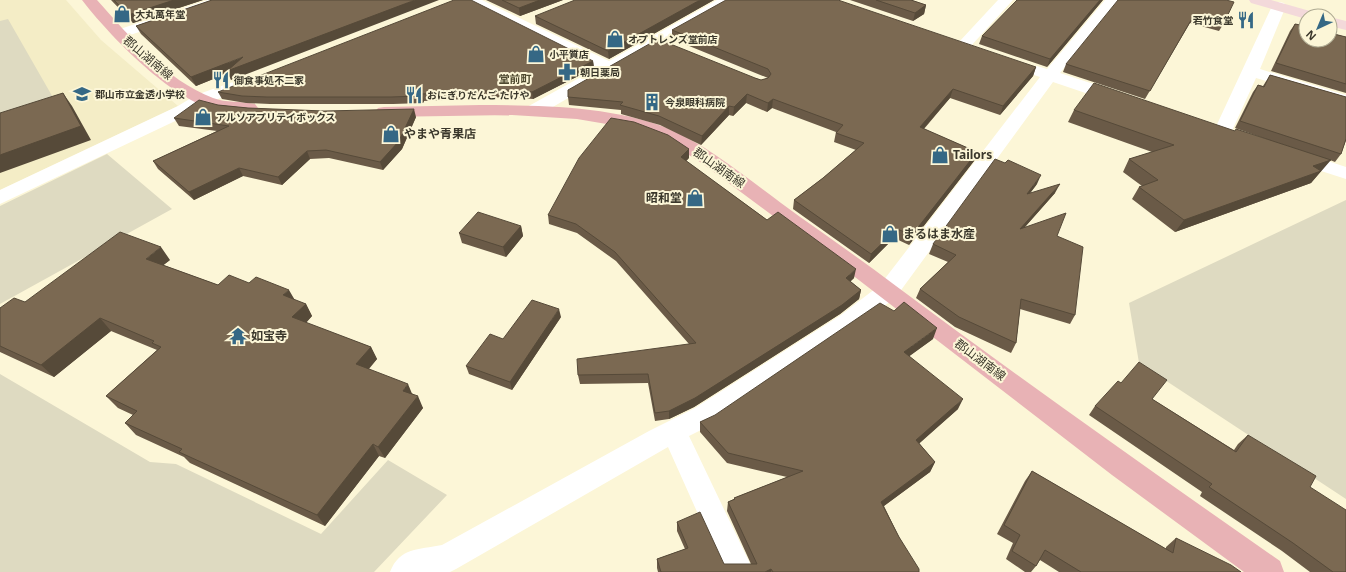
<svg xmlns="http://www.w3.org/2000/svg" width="1346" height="572" viewBox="0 0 1346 572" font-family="'Noto Sans','Noto Sans JP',sans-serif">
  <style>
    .built { fill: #f4edc6 }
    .green { fill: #dedac1 }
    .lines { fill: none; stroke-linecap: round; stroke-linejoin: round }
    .street { fill: #fff; fill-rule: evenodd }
    .secondary { fill: #f3d9da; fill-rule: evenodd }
    .primary { fill: #e8b2b5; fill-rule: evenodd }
    .wall { fill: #6a5a47 }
    .shaded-wall { fill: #564a39 }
    .building { fill: #7b6952; stroke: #564a39 }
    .labels { text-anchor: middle; stroke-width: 4; stroke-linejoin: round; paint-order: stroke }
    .far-poi-label { font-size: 10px; font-weight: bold; fill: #3a372b; stroke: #fcf6d7; text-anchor: start }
    .far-neighbourhood-label { font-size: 11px; font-weight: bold; fill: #4e492f; stroke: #fcf6d7 }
    .street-label { font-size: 12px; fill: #3a372b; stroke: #fcf6d7 }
    .poi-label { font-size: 12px; font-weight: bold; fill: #3a372b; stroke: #fcf6d7; text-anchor: start }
  </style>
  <rect width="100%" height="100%" fill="#fcf6d7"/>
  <path class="built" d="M0,0H66L101,40L178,106L0,190Z"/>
  <path class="green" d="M8,19L55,101L0,120V21Z
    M107,154L172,209L0,304V206Z
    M1346,200V499L1139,363L1129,303Z
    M0,374L150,462L176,464L321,534L388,460L447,495L374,572H0Z"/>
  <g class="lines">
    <path class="street" d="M208,0H229L227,3L124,37H114L112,34L114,31Z
      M464,0H482L609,61L717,0H734L732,3L539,115L533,116L527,115L524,111L527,107L597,68L466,3Z
      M998,0H1013L969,48H959L956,45L959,42Z
      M1105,0H1119L1060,73L1124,94L1126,98L1124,102L1118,103L1112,102L1053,82L896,297L857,327L713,424L689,436L754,572H724L668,447L456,569L450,572H390C400,547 418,550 442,545L649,431L695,408L841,315L880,285L1040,77L1031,74L1029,71L1031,68L1037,66L1047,69Z
      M1279,2L1284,3L1286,6L1260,69L1346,95V105L1256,78L1231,133L1228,137L1222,138L1216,137L1213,133L1272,6L1274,3Z
      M247,77L253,79L255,82L253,85L208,103L190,114L0,204V190L178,106L196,95Z
      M1297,151L1346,167V179L1290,161L1288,157L1290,153Z"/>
    <path class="secondary" d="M1249,0H1271L1317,13L1319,16H1306V19L1251,3Z
      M1330,17L1346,21V30L1330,26Z"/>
    <path class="primary" d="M82,0H97C129,36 166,80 213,98C226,103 241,101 255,104L258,108L255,112C203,125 145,69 112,35C102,24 91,12 82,0Z
      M480,105C538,105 613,106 667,128C709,146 744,176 781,203C819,231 858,257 896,286C1022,380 1151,471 1280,561L1284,572H1244L1112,475L838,264L703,164L670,143L636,129L577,119L512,115L384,117L378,116L375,112L378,108L384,107Z"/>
  </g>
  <path class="wall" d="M111,0H203L133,23Z
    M212,0L231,80L228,73L196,86L141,34L136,26Z
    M486,0H563L520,16Z
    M714,0L609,59L536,24L535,16Z
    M850,0H911L926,5L924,14L913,21Z
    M1103,0L1047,67L979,44L982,36Z
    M1226,0L1224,23L1219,31L1190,23L1145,99L1063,72L1066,64Z
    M1295,24L1346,37V93L1271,71L1290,31Z
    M672,30L1036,67L1033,76L1000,115L950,98L924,129L977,152L974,161L909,245L894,238L869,263L793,209L794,200L823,178L856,150L834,142L836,132L772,108L767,112L746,103L733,116L729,115L701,145L660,125L621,114V110L569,105L568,97L755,78L761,80L768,78L672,39Z
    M593,61L594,68L533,99L507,97L424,101L423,103L393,104H270L246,103L222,99L218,92Z
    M1270,75L1346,97V140L1341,154L1335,162L1330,160L1311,183L1175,232L1132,199L1139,187L1142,186L1123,172L1129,159L1152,152L1068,122L1074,110L1235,131L1269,140L1235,128L1253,92L1258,85L1263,86Z
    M218,105L248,108L416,117L402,149L383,170L329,158L310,159L282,185L243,176L194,200L158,169L153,161L217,131L179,126L174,118Z
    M689,158L686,161L767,220L854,278L850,281L861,290L859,299L840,314L694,407L669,419L655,421L648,383L580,384L578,375L689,344L616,261L577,233L549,224L548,215Z
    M1037,184L1030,193H1055L1025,227L1057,236L1075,315L1070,324L1020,309L1016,343L1011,353L955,327L916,298L920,289L948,262L929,254L933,244Z
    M521,226L523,236L506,257L462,243L459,233Z
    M170,260L163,265L218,285L294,300L306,304L312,316L306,323L371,347L377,359L369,369L413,394L423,408L385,458L379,456L325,526L190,463L184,457L136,435L125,423L133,415L118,408L106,396L157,350L111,331L54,377L0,352V308L25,302Z
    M561,317L512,390L469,374L466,366L503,339Z
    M933,339L909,356L958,409L919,443L935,462L930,472L884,506L899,537L919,572H658L657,568V559L685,549L677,531V522L724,564H751L727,511L728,502L734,499V498L787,477L727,463L700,432V422Z
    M1152,399L1234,450L1238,444L1248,435L1310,487L1346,572H1310L1282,551L1200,496L1202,492L1089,415L1095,406Z
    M1032,471L1166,549V547L1176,538L1241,572H1059L1040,560L1036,566L1031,572H1025L1006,559L1013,543L997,534L1025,481Z"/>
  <path class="shaded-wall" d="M174,0H203L133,23L128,15Z
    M415,0H439L231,80L228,73L196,86L191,77L243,57Z
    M540,0H563L520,16L519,8Z
    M700,0H714L609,59L608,51Z
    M1100,0H1103L1047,67L1050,59Z
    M926,5L924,14L913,21L915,13Z
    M593,61L594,68L533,99L532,92Z
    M1036,67L1033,76L1000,115L1003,106Z
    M953,89L950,98L917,136L920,127Z
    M63,93L72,106L91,140L0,173V155Z
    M422,94L424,101L423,103L420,96Z
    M747,94L746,103L733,116L734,107Z
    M773,99L772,108L767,112L768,103Z
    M729,106V115L701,145L702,136Z
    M414,109L416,117L402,149L383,170L380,162Z
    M689,149V158L681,166V157Z
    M307,151L310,159L282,185L278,177Z
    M977,152L974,161L909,245L912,235Z
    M1331,160L1311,183L1175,232L1184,220L1313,166Z
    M239,168L243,176L194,200L189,192Z
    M1041,175L1037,184L1022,204L1027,194Z
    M1060,184L1055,193L1015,238L1020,229Z
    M521,226L523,236L506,257L503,247Z
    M897,229L894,238L869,263L871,254Z
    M161,247L170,260L156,271L146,259Z
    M856,269L854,278L844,288L846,278Z
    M289,290L296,302L283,295Z
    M861,290L859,299L840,314L694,407L669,419V411Z
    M306,304L312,316L299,330L292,317Z
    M559,309L561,317L512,390L510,382Z
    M100,318L111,331L54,377L41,365Z
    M937,328L933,339L900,363L904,352Z
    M371,347L377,359L362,376L356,364Z
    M408,384L413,396L403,391Z
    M418,396L423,408L385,458L378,447Z
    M963,399L958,409L912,450L916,440Z
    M373,444L379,456L325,526L317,515Z
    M935,462L930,472L877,511L881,502Z
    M771,569V572H765Z"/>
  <path class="building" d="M114,0H174L128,15Z
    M212,0H415L227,71L243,57L191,77L136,26Z
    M454,0H471L593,61L532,92L506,90L422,94L420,96L391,97H267L242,96L218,92Z
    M502,0H540L519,8Z
    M575,0H700L608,51L535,16Z
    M726,0H838L1036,67L1003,106L953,89L920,127L977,152L912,235L897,229L871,254L794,200L823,178L864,143L836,133L843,125L773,99L768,103L747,94L734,107L729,106L702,136L659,116L620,105L623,102L568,97V90L658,39L755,78L761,80L768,78L771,74L768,69L672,30Z
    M876,0H911L926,5L915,13Z
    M1017,0H1100L1050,59L982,36Z
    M1118,0H1226L1234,2L1224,23L1194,15L1150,91L1066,64Z
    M1295,24L1306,26V40H1330V33L1346,37V84L1276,63Z
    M1270,75L1346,97V139L1341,154L1240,121L1258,85L1264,87Z
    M1094,83L1235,131L1236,129L1331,160L1313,166L1321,171L1184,220L1139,187L1158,180L1129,159L1174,145L1074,110Z
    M63,93L81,126L0,155V113Z
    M199,100L218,105L248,108L324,111L414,109L399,141L380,162L326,150L307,151L278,177L239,168L189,192L153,161L229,126L174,118Z
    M611,118L634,122L668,135L689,149L681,157L767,220L778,212L856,269L846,278L861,290L842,305L695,398L669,411L655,413L648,374L578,375L577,359L696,343L615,252L576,224L548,215L579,158Z
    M995,159L1005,163L1008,160L1041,175L1027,194L1060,184L1020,229L1066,213L1057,236L1083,247L1075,315L1021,299L1016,343L959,317L920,289L956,255L933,244Z
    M478,212L521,226L503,247L459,233Z
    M120,232L161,247L146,259L218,285L229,275L249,283L256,277L289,290L283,295L306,304L292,317L371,347L356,364L408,384L403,391L418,396L378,447L373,444L317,515L179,452L182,449L125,423L137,411L106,396L161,347L152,343L154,341L100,318L41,365L0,346V308L14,298L25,302Z
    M532,300L559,309L510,382L466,366L490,334L503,339Z
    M904,302L937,328L904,352L963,399L916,440L935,462L881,502L899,537L919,569V572H773L771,569L765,572H661L657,559L688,548L677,522L700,512L724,564H757L728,502L735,499L734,498L803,471L728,453L700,422L715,415L880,303L894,311Z
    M1139,362L1167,380L1152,399L1236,452L1248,435L1316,476L1310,487L1346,510V572H1333L1293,543L1209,487L1212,484L1095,406L1118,381L1121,383Z
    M1032,471L1173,553L1176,538L1231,565L1241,572H1081L1045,550L1036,566L1012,551L1020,535L1004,525Z"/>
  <defs>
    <g id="shop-bare" transform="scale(1.38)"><path d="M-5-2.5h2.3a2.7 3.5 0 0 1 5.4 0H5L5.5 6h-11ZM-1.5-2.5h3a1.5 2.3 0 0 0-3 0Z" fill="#356885" stroke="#fcf6d7" stroke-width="2.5" paint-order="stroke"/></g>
    <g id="restaurant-bare" transform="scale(1.38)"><path d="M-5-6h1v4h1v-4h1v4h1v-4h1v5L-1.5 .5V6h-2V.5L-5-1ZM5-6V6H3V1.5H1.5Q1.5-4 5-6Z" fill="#356885" stroke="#fcf6d7" stroke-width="2.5" paint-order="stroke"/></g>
    <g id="pharmacy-bare" transform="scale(1.38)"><path d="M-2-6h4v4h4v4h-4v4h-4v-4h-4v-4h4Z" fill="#356885" stroke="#fcf6d7" stroke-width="2.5" paint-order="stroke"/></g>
    <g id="school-bare" transform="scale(1.38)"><path d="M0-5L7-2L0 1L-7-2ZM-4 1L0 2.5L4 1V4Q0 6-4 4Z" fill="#356885" stroke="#fcf6d7" stroke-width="2.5" paint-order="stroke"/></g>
    <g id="building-bare" transform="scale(1.38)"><path d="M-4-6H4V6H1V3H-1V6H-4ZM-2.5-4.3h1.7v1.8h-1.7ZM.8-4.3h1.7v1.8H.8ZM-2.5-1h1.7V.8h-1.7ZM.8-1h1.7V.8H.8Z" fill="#356885" stroke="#fcf6d7" stroke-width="2.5" paint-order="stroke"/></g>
    <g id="temple-bare" transform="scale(1.38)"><path d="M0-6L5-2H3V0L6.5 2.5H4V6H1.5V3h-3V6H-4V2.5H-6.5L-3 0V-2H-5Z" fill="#356885" stroke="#fcf6d7" stroke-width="2.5" paint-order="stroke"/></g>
  </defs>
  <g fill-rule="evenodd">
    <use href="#shop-bare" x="122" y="14"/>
    <use href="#restaurant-bare" x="1246" y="20"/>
    <use href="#shop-bare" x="615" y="39"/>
    <use href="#shop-bare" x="536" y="54"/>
    <use href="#pharmacy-bare" x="567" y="72"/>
    <use href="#restaurant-bare" x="221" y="80"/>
    <use href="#school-bare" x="82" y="94"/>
    <use href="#restaurant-bare" x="414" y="95"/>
    <use href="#building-bare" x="652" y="102"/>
    <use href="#shop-bare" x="203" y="117"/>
    <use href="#shop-bare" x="391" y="134"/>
    <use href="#shop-bare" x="940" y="155"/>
    <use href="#shop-bare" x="695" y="198"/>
    <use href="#shop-bare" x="890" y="234"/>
    <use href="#temple-bare" x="238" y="336"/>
  </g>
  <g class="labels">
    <g class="far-poi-label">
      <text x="135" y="18">大丸萬年堂</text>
      <text x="1233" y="24" text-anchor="end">若竹食堂</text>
      <text x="628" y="43">オプトレンズ堂前店</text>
      <text x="549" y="58">小平質店</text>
      <text x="580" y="76">朝日薬局</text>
      <text x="234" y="84">御食事処不二家</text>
      <text x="95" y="98">郡山市立金透小学校</text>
      <text x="427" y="99">おにぎりだんご たけや</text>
      <text x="665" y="106">今泉眼科病院</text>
      <text x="216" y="121">アルソアプリテイボックス</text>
    </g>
    <g class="far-neighbourhood-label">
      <text x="515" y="83">堂前町</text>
    </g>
    <g class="street-label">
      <text transform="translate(148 58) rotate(40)" y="4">郡山湖南線</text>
      <text transform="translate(719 168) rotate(35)" y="4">郡山湖南線</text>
      <text transform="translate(980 360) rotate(37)" y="4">郡山湖南線</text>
    </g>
    <g class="poi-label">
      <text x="404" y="138">やまや青果店</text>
      <text x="953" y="159">Tailors</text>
      <text x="682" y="202" text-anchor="end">昭和堂</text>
      <text x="903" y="238">まるはま水産</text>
      <text x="251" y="340">如宝寺</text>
    </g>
  </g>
  <g transform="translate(1318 28) rotate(224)"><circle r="19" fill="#fcf6d7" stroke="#aeaa92"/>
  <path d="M0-3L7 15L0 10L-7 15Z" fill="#356885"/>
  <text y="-6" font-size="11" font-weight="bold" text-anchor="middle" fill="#3a372b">N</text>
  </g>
</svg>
